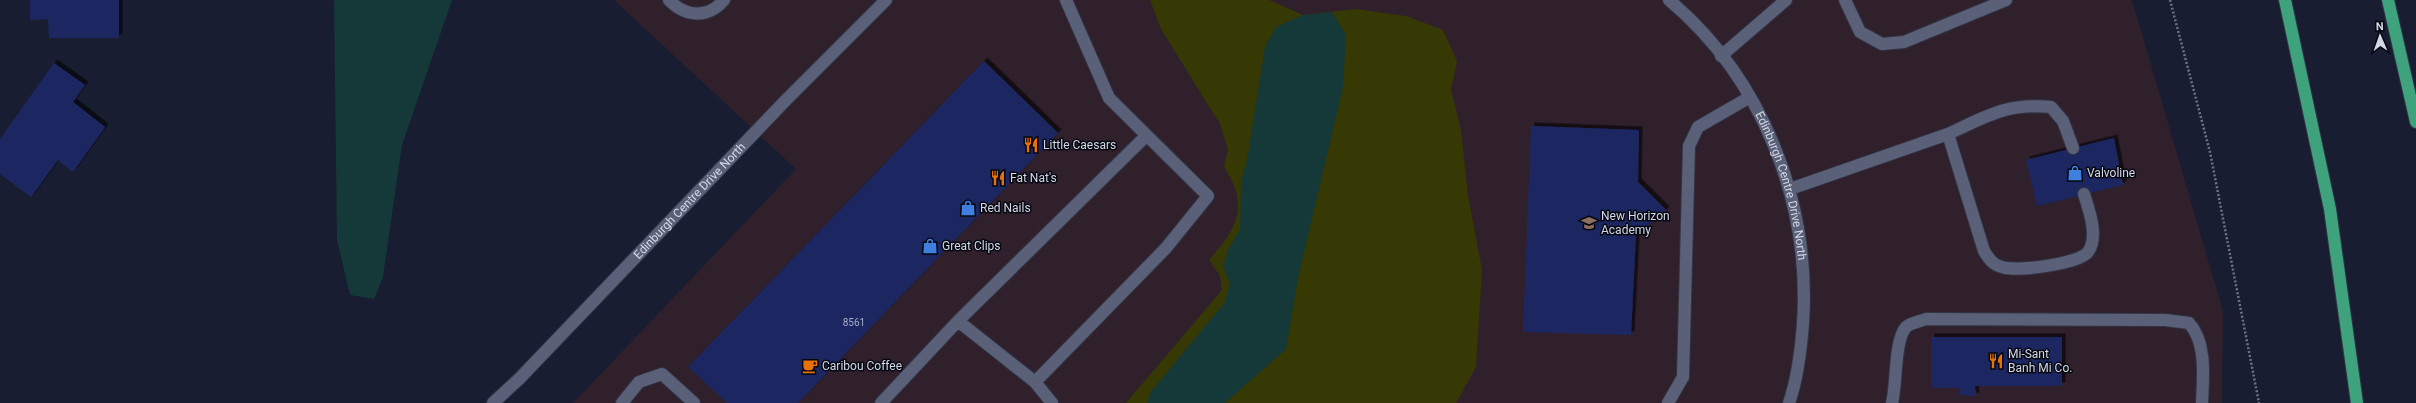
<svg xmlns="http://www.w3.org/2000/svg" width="2416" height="403" viewBox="0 0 2416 403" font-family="Roboto,sans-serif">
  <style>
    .commercial { fill: #2f202c }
    .green { fill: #363903 }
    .water { fill: #153838 }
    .building { fill: #1f2861; filter: url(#shadow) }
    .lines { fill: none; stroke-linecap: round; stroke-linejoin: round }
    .lane-casing { stroke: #333546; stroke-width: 14 }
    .secondary-casing { stroke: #333546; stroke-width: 14 }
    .highway-casing { stroke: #333546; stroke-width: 14 }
    .path { stroke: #6e7384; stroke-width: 2.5; stroke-dasharray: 2 2; stroke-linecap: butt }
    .lane { stroke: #596078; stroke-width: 12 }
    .secondary { stroke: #596078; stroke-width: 12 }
    .highway { stroke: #3ea37d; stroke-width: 12 }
    .labels { text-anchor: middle; stroke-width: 3; stroke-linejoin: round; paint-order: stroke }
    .number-label { font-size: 10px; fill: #a7acc5 }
    .poi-label { font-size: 12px; fill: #d4d8e6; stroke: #060811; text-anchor: start }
    .street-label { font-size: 12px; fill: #d4d8e6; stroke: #060811 }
  </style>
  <defs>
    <filter id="shadow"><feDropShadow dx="3.5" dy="-3.5" stdDeviation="0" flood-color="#0009"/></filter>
  </defs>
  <rect width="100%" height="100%" fill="#181d32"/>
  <path class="commercial" d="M614,0H2132L2223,311L2222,403H573L796,169Z"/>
  <path class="green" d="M1150,0H1269L1303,15L1355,9L1406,16L1443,30L1457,61L1451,90L1461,130L1468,195L1482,270L1476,367L1456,403H1126L1222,290L1220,276L1209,260C1226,240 1244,220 1236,191C1234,183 1228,174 1224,166L1228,150L1220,124L1161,29Z"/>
  <path class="water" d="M334,0H452L402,145L383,277L374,299L350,295L337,240Z
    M1332,12L1346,35L1343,87L1298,278L1286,349L1225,403H1147L1150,393L1225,302L1230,284L1223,266L1229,248L1240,229L1241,182L1247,160L1265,47L1276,27L1303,15Z"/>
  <path class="building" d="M30,0H119V38H49L48,19L30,20Z
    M984,61L1058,133L798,403H727L688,367Z
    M54,63L85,85L73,102L105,127L73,172L58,160L31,197L0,174V139Z
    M1531,126L1639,130L1638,182L1666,210L1636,236L1631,335L1523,332Z
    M2114,138L2123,185L2037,206L2026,160Z
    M1931,337H2062V386H1975L1976,396L1960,395L1959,388H1931Z"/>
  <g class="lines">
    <g class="lane-casing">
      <path id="lane" d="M669,0C685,17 708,19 724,0
        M1845,0L1860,32L1882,44L1904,42L2006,0
        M1721,56L1786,0
        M2073,148L2063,121L2051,107C2006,103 1987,116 1948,134L1984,251C1989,259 1993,265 2002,267C2016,272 2079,264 2088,252C2099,237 2089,210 2084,194
        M1790,189L1948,134
        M1035,382L958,321L1146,136
        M622,403L639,382L662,374L694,403
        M881,403L958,321
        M1052,403L1035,382L1166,248L1208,196L1109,98L1066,0
        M1668,403L1683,377L1689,146L1698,127L1750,97
        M1892,403C1897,384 1894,341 1906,327C1910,323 1921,321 1926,319L2165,320L2189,323C2207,343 2203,377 2202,403"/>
    </g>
    <g class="secondary-casing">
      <g id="secondary">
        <path id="s1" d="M1669,0C1762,78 1811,202 1803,323C1801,350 1798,377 1789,403"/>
        <path id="s2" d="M493,403L520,378L785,101L886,0"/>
      </g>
    </g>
    <g class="highway-casing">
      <path id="highway" d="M2285,0L2330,209L2357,403
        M2388,0L2416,122"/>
    </g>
    <path class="path" d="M2170,0L2210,152L2259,403"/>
    <use href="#lane" class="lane"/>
    <use href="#secondary" class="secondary"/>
    <use href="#highway" class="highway"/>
  </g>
  <defs>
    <g id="restaurant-bare" transform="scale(1.2)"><path d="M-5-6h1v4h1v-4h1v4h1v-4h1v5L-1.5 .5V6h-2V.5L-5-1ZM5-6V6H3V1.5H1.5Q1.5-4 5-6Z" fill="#e8710a" stroke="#060811" stroke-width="2.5" paint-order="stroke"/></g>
    <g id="shop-bare" transform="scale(1.2)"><path d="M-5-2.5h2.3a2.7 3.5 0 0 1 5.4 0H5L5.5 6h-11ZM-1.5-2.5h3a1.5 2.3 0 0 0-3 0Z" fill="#3f7fe0" stroke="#060811" stroke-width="2.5" paint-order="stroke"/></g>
    <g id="school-bare" transform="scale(1.2)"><path d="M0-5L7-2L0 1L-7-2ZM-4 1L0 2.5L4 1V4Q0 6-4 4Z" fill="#8d6e63" stroke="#060811" stroke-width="2.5" paint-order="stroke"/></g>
    <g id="cafe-bare" transform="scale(1.2)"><path d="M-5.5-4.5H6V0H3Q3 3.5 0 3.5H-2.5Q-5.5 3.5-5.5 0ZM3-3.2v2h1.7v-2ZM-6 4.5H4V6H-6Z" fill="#e8710a" stroke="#060811" stroke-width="2.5" paint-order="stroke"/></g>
  </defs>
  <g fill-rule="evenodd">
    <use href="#restaurant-bare" x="1031" y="145"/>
    <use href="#shop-bare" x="2075" y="173"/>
    <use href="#restaurant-bare" x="998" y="178"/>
    <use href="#shop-bare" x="968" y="208"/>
    <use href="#school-bare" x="1589" y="223"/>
    <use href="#shop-bare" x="930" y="246"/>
    <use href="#restaurant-bare" x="1996" y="361"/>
    <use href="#cafe-bare" x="810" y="366"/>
  </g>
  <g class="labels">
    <g class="number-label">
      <text x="854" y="326">8561</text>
    </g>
    <g class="poi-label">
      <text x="1043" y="149">Little Caesars</text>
      <text x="2087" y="177">Valvoline</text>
      <text x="1010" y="182">Fat Nat's</text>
      <text x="980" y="212">Red Nails</text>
      <text x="1601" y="220">New Horizon<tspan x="1601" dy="14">Academy</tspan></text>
      <text x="942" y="250">Great Clips</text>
      <text x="2008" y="358">Mi-Sant<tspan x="2008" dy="14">Banh Mi Co.</tspan></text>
      <text x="822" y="370">Caribou Coffee</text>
    </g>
    <g class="street-label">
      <text dy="4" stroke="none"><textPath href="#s1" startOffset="222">Edinburgh Centre Drive North</textPath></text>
      <text dy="4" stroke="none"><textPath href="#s2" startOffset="282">Edinburgh Centre Drive North</textPath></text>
    </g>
  </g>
  <g transform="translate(2380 36) rotate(358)" stroke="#060811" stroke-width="3" paint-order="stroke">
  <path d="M0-3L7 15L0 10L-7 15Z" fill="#d4d8e6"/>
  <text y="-6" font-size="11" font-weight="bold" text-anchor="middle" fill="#d4d8e6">N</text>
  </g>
</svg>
